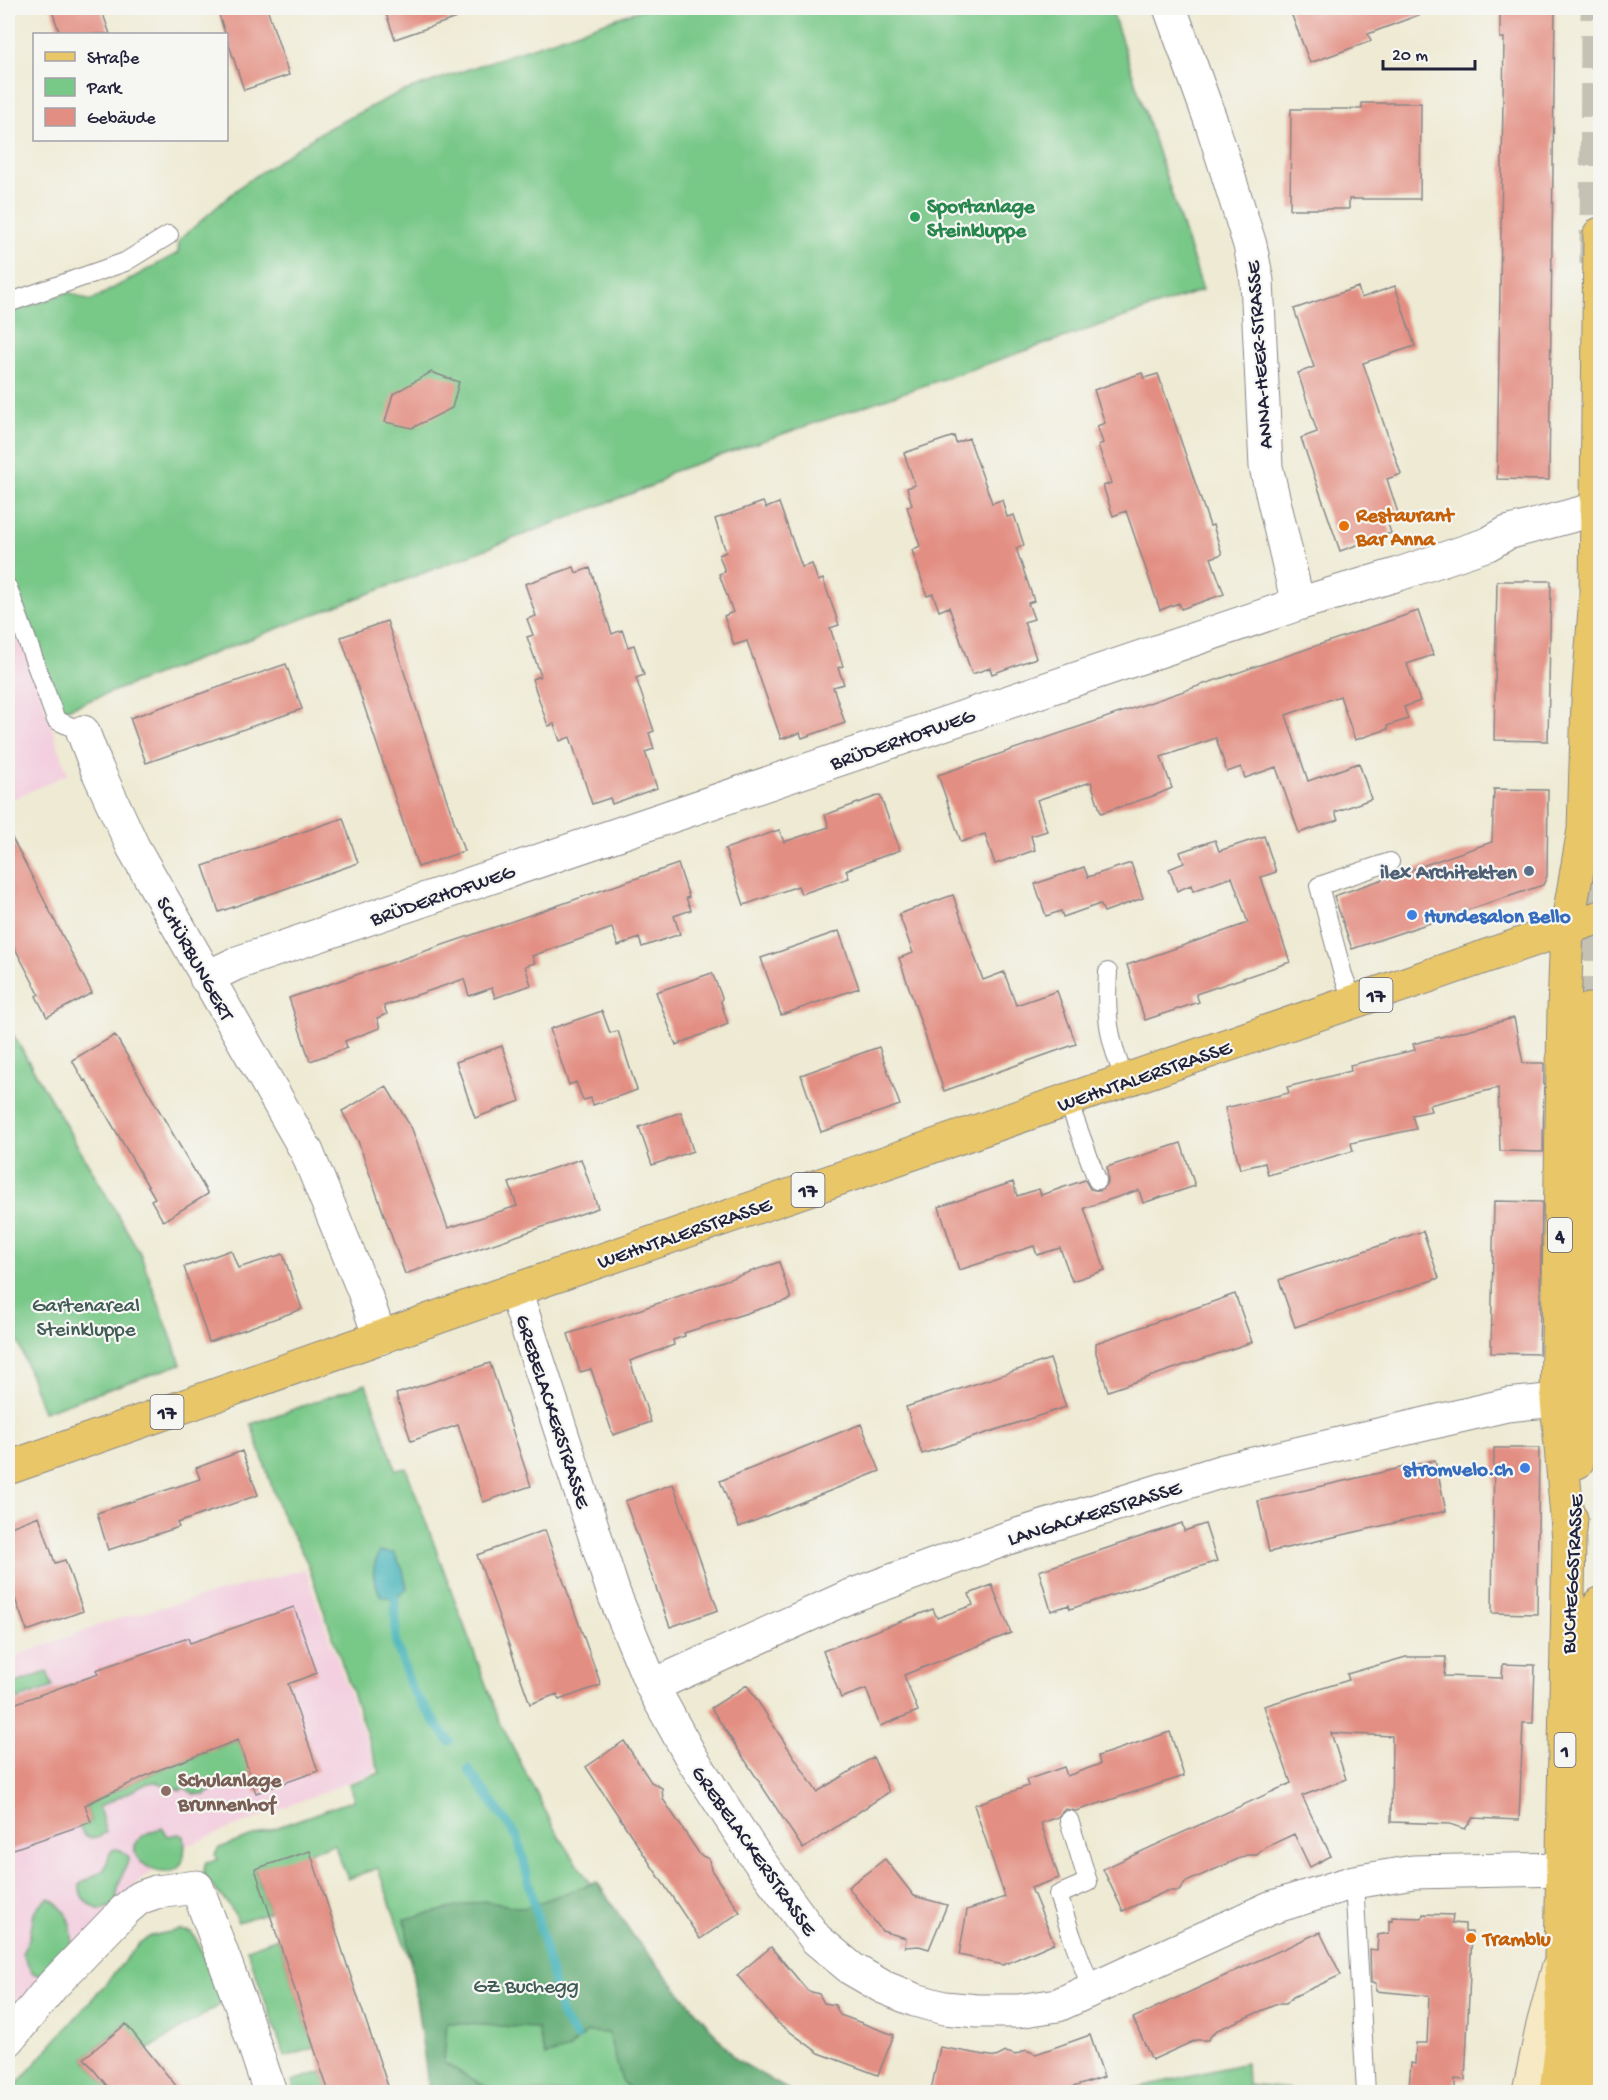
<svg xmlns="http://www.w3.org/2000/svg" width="1608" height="2100" viewBox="0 0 1608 2100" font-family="'Gochi Hand',sans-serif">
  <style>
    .built { fill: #f3cfdf }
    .green { fill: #78c888; stroke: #4d7562; stroke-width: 1.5 }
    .forest { fill: #62ac74; stroke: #426758; stroke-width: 1.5 }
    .water { fill: #40b1b7; stroke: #316a79; stroke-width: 1.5 }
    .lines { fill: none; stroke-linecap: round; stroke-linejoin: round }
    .stream { stroke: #40b1b7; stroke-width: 9 }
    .building { fill: #e38e82 }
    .primary-tunnel { stroke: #c5c2b5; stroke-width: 33; stroke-dasharray: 33 16; stroke-linecap: butt }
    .lane-casing { stroke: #888687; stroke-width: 20 }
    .street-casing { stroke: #888687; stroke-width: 35 }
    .secondary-casing { stroke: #888687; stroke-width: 35 }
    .primary-casing { stroke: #888687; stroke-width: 35 }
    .lane { stroke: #fff; stroke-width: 18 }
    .street { stroke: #fff; stroke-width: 33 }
    .secondary { stroke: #f6e9c3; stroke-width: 33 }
    .primary { stroke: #e9c769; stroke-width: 33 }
    .leisure-dot { fill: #2e9e5b; stroke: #f6f6f2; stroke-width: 2 }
    .food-dot { fill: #e8710a; stroke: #f6f6f2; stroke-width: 2 }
    .service-dot { fill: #5c6f8a; stroke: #f6f6f2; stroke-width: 2 }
    .shop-dot { fill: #3f7fe0; stroke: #f6f6f2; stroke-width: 2 }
    .education-dot { fill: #8d6e63; stroke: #f6f6f2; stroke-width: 2 }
    .labels { text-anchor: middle; stroke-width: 4.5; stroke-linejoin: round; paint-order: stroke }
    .shield { fill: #f6f6f2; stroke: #626272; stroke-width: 1.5 }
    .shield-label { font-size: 20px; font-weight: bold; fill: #22223b }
    .leisure-label { font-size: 21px; font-weight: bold; fill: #27864d; stroke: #f6f6f2; text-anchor: start }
    .street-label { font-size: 21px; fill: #22223b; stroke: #f6f6f2 }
    .food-label { font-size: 21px; font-weight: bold; fill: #c56008; stroke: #f6f6f2; text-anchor: start }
    .service-label { font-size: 21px; font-weight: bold; fill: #4e5e75; stroke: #f6f6f2; text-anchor: end }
    .shop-label { font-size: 21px; font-weight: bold; fill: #366cbe; stroke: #f6f6f2; text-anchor: start }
    .park-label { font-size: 21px; fill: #405c56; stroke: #f6f6f2 }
    .education-label { font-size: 21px; font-weight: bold; fill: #785e54; stroke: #f6f6f2; text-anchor: start }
  </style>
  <rect width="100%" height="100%" fill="#f6f6f2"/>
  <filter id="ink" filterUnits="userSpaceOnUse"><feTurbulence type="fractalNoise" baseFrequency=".0167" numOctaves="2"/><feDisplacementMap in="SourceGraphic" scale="12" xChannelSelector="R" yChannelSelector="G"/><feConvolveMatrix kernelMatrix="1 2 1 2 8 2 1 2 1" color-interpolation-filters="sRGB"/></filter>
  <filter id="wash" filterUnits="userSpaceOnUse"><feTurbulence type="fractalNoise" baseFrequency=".008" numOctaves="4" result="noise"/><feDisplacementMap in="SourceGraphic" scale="24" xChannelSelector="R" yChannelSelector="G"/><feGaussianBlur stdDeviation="1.35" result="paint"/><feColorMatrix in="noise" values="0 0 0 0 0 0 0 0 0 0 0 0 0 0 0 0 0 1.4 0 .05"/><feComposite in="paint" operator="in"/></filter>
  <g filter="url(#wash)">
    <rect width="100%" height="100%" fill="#eeead3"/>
    <path class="built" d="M8,601L68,774L8,801Z
      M305,1569L377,1771L188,1845L137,1883L8,2022V1659L108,1622Z"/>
    <path class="green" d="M646,8H1111L1203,290L669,473L659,483L59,712L8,565V313L69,292L90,301L178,253L179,240L242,185L323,131L396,94Z
      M8,1026L140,1253L181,1364L43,1412L8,1312Z
      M366,1384L396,1470L406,1468L499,1720L555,1830L636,1953L761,2092H433L414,1972L378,1868L348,1879L334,1844L255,1870L269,1912L238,1922C232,1903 214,1892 203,1874L206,1862L217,1860L215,1854L219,1848L354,1800L349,1784L380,1773L307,1562L280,1511L251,1424Z
      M47,1672L53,1687L8,1703V1686Z
      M238,1740L251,1776L219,1786L204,1795L194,1794L185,1788L180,1790L156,1782L148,1783L99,1807L106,1832L98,1838H91L85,1836L78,1826L91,1822L85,1805L156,1771Z
      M162,1828L168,1836L179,1834L184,1836C185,1843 185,1848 184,1855C178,1899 92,1846 162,1828Z
      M115,1849L121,1850L129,1857C124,1877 116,1880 117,1904L102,1910C90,1907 78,1898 80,1884L104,1870L111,1851Z
      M49,1898C67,1909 73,1924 72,1945L43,1976L32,1973L22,1953C25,1947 29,1941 30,1935C34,1919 30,1908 49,1898Z
      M179,1930L191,1932L196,1939L222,2001L220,2005L147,2050L125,2024L84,2058L112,2092H10L108,1981L139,1943L151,1936Z
      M278,1938L314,2048L285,2057L247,1949Z
      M1246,2063L1247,2085L1290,2089L1289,2092H1118Z
      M322,2072L329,2092H295L292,2081Z"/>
    <path class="forest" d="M597,1882L634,1937L737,2060L792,2092H633L622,2081L608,2033L587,2032L569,2049L545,2056L537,2028L447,2023L444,2063L495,2092H429L405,1919L483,1901L523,1908Z"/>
    <path class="water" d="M379,1552L394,1553L403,1570L407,1589L395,1599L381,1596C372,1578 371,1571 379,1552Z"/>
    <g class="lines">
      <path class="stream" d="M395,1599L396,1643L412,1690L449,1741
        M468,1769L518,1838L562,2017L576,2037"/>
    </g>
    <g id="blocks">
      <path class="building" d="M51,8H101L110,34H60Z
        M231,8H267L289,75L244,90L218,12Z
        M384,8H473L474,12L395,39Z
        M1289,8H1432V10L1368,34L1371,41L1310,63Z
        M1500,8H1555L1549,480L1497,479L1504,38H1500Z
        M1362,103H1421L1420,199H1349V209H1290L1291,109H1362Z
        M1395,286L1415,346L1363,363L1401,474L1387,479L1398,513L1386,518L1391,533L1340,551L1301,438L1317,432L1298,373L1314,367L1294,309L1358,287L1361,298Z
        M431,372L459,382L452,408L412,428L385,422L393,394Z
        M1142,373L1144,378L1158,374L1210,526L1213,525L1222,554L1211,558L1224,594L1181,609L1179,603L1160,610L1126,511L1113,516L1103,486L1111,483L1098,445L1103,443L1097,426L1105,423L1094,390Z
        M954,436L956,443L969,438L992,503L1002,500L1007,517L1014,515L1024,545L1016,548L1034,601L1028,603L1034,619L1024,622L1036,658L992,674L990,668L972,674L949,607L939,611L933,594L927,596L912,550L920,546L907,507L912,505L907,488L915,485L904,453Z
        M763,502L766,508L779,503L802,567L812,564L818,581L823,579L839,625L830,628L843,666L838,668L844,684L833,687L845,723L802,738L800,733L781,739L747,641L734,645L724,616L733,612L719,574L725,572L719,555L726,552L715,519Z
        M574,567L576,573L590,568L612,634L622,630L628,647L634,645L644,675L636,678L654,731L649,733L654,749L645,752L657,788L612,804L610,798L592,804L570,737L560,741L554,724L548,726L532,679L541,676L527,637L533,635L527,619L536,616L525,584Z
        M1497,581H1551L1548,741L1494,740Z
        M1418,611L1433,655L1407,664L1420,701L1404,707L1408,719L1387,726L1388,729L1355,740L1340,696L1286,715L1308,781L1359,763L1371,799L1335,812L1338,820L1299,833L1276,767L1245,778L1241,767L1227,772L1216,738L1161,757L1172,788L1156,795L1101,813L1091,782L1037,800L1047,831L1031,836L1035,850L995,864L985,834L961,842L938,775Z
        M387,621L464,851L418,867L341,637Z
        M286,664L302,709L146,763L130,718Z
        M1494,789L1548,790L1547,876L1543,885L1352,949L1334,896L1492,842Z
        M880,795L900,850L846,870L849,878L801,894L798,886L744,905L725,849L779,830L784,842L829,827L825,815Z
        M343,818L358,863L219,912L203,866Z
        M8,830L92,993L47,1017L36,996L39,994L8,935Z
        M1264,836L1276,872L1261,877L1290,962L1196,994L1199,1002L1145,1020L1127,965L1248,923L1232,877L1193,891L1191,885L1177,891L1169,869L1184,863L1180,852L1215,840L1219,851Z
        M1131,863L1143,898L1104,912L1100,904L1063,917L1061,911L1046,916L1035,884L1084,867L1088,877Z
        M678,864L689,897L686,898L691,910L674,916L680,934L642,947L639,938L618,946L612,928L532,956L535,963L525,966L531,985L495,998L492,988L469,996L464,979L384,1006L387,1014L377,1018L380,1028L345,1041L347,1048L310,1061L289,998Z
        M953,895L983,980L1004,972L1016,1005L1057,991L1076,1044L944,1091L899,958L913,953L899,914Z
        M839,931L859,988L781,1015L761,958Z
        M712,973L722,997L721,1002L728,1024L676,1045L656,992Z
        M602,1011L610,1033L618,1031L637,1090L593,1105L591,1098L583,1100L576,1082L569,1085L550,1029Z
        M1514,1018L1523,1063H1544L1543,1152L1500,1151L1498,1088L1429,1105L1431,1111L1412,1115L1416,1129L1351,1143L1353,1151L1268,1175L1265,1163L1240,1169L1225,1108L1289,1093L1287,1087L1351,1071L1350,1065L1415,1050L1413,1044Z
        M115,1035L208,1194L163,1221L151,1200L155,1198L86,1080L84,1081L72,1060Z
        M502,1046L520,1101L475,1118L456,1062Z
        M879,1047L900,1105L821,1132L801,1075Z
        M386,1086L412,1129L448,1228L517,1206L509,1183L581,1159L598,1208L405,1274L358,1141L342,1111Z
        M681,1112L693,1151L652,1165L639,1127Z
        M1181,1143L1195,1186L1143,1203L1139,1190L1084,1208L1105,1270L1072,1281L1060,1248L1037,1255L1034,1246L959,1270L939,1207L1013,1182L1017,1196L1039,1189L1041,1195L1085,1180L1090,1189L1100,1191L1108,1182L1107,1167Z
        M1494,1201L1542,1202L1539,1354L1491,1353Z
        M1423,1231L1439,1278L1295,1327L1279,1280Z
        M231,1250L238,1268L283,1254L302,1309L209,1342L184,1267Z
        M779,1262L791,1299L684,1333L685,1336L673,1340L674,1345L630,1361L651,1422L613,1435L591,1369L580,1372L568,1334Z
        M1235,1294L1252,1342L1108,1391L1096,1353V1343Z
        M1050,1359L1066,1407L922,1454L906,1407Z
        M490,1363L531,1486L483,1502L458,1425L411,1441L396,1394Z
        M861,1424L880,1471L739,1527L720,1481Z
        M1494,1448H1539L1537,1614L1492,1613Z
        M242,1451L258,1495L177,1523L179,1527L108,1550L97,1513L200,1479L196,1468Z
        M1435,1460L1446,1511L1269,1552L1258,1501Z
        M673,1484L718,1610L670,1627L625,1501Z
        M39,1516L55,1563L65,1560L83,1611L27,1631L8,1580V1528Z
        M1182,1523L1184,1531L1205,1524L1217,1561L1070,1609L1069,1605L1051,1611L1039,1571Z
        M545,1530L601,1685L559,1700L557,1694L530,1704L477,1555Z
        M992,1585L1011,1633L904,1675L918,1711L880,1726L866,1689L841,1698L823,1651L933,1609L937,1618L973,1605L969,1594Z
        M294,1607L317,1673L288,1684L318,1771L256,1793L238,1740L156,1771L85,1805L91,1822L8,1851V1706L98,1674L96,1670L188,1638L190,1643Z
        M1406,1657H1446L1444,1676L1502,1678L1503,1664L1535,1665L1533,1723H1523L1519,1820L1473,1818L1465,1829L1450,1824L1391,1822L1392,1736L1331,1733L1346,1779L1302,1796L1331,1856L1310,1867L1294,1834L1264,1848L1257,1855H1247L1186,1882L1179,1891H1167L1123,1911L1103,1869L1291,1783L1264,1706L1349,1680L1347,1674Z
        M747,1685L817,1792L873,1757L889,1792L803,1849L711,1708Z
        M1170,1732L1184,1776L1076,1811L1065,1809L1058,1817L1041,1823L1059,1878L1031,1888L1054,1943L1003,1965L959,1955L967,1910L1005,1897L974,1805L1028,1786L1026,1780L1064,1767L1067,1776L1100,1764L1098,1756Z
        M624,1741L651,1782L662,1788L663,1799L700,1855L709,1859L711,1870L740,1912L700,1939L586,1767Z
        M310,1851L350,1974L390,2092H329L322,2072L255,1869Z
        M885,1859L914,1896L947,1905L929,1949L919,1946L905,1947L906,1938L882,1931L848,1887Z
        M1423,1914L1453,1915L1452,1923L1465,1924V1932H1472L1465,2080L1455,2079V2090L1409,2087L1411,2063L1415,2064L1416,2043H1427L1429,1996L1376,1991V1983H1371L1370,1949L1377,1950L1378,1935L1389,1933V1920L1392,1921V1917L1422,1918Z
        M1320,1932L1341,1975L1293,1997L1286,2004H1277L1215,2031L1208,2040H1196L1152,2060L1133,2018Z
        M771,1947L808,1991L819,1994L824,2003L835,2005L840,2015L894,2035L878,2075L819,2053L778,2023L737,1975Z
        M126,2024L147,2050L181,2092H112L84,2058Z
        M1090,2035L1104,2077L1058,2092H945L931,2090L940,2047L996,2057L1006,2052L1016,2055L1026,2050L1036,2054Z"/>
    </g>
  </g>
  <g filter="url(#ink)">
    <use href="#blocks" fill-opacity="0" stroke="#888687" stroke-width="1.5"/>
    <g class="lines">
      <path class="primary-tunnel" d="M1596,264L1597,8
        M1589,1010L1591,846"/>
      <g class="lane-casing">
        <path id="lane" d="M8,303L125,262L169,235
          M8,588L56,720L83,732
          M1108,972C1105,1017 1109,1039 1125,1081
          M1354,1003L1343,975L1319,886L1390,862
          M1068,1101L1097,1180
          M1069,1820L1088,1882L1058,1895L1072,1937L1092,1990
          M1354,1882L1366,2092"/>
      </g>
      <g class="street-casing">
        <path id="street" d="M1170,8L1213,127L1250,245L1257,281L1266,467L1298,604
          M83,732L97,769L133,847L307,1152L365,1294L380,1338
          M206,978L237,963L1298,604L1399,574L1488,544L1507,533L1600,508
          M515,1290L614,1594L652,1686L691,1757L754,1854L816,1939L852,1969L883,1987L915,2000L944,2008L978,2011H1018L1058,2005L1270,1908L1354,1882L1413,1872L1563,1869
          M652,1686L848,1597L1008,1538L1223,1471L1507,1405L1557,1400
          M8,2040L52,1986L125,1910L139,1898L156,1892L197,1887L241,2005L270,2092"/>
      </g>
      <g class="secondary-casing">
        <path id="secondary" d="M1529,2092L1543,2025L1558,1969"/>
      </g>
      <g class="primary-casing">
        <path id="primary" d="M1577,1462L1584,1383L1589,1010
          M8,1468L515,1290L1600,917
          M1569,1540L1557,1400L1564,1010L1567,928L1584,830L1588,700L1596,596L1600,234
          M1556,2092L1563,2033L1561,1959L1569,1540L1571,1519
          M1579,2092C1598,1931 1594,1767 1600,1604"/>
      </g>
      <use href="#lane" class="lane"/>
      <use href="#street" class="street"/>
      <use href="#secondary" class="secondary"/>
      <use href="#primary" class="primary"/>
    </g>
  </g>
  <circle class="leisure-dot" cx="915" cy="217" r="6"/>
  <g class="food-dot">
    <circle cx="1344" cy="526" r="6"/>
    <circle cx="1471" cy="1938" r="6"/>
  </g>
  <circle class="service-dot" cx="1529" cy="871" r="6"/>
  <g class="shop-dot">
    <circle cx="1412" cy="915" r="6"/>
    <circle cx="1525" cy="1468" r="6"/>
  </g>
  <circle class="education-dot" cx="166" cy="1791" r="6"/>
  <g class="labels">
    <g class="shield">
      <rect x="1359.5" y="978" width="33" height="34" rx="4.5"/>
      <rect x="791.5" y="1173" width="33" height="34" rx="4.5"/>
      <rect x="1548" y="1218" width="24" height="34" rx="4.5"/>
      <rect x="150.5" y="1395" width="33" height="34" rx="4.5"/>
      <rect x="1554.5" y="1733" width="21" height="34" rx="4.5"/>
    </g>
    <g class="shield-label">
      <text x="1376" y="1002">17</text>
      <text x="808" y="1197">17</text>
      <text x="1560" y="1242">4</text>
      <text x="167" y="1419">17</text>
      <text x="1565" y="1757">1</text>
    </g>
    <g class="leisure-label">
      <text x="927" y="212">Sportanlage<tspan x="927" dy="24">Steinkluppe</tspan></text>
    </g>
    <g class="street-label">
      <text transform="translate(1258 355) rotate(-94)" y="7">ANNA-HEER-STRASSE</text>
      <text transform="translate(902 738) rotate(-19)" y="7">BRÜDERHOFWEG</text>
      <text transform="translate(442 894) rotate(-19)" y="7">BRÜDERHOFWEG</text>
      <text transform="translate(196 958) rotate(61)" y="7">SCHÜRBUNGERT</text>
      <text transform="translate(1144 1075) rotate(-19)" y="7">WEHNTALERSTRASSE</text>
      <text transform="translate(684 1232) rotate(-19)" y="7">WEHNTALERSTRASSE</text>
      <text transform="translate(554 1411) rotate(72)" y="7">GREBELACKERSTRASSE</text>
      <text transform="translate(1094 1512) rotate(-17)" y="7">LANGACKERSTRASSE</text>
      <text transform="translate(1571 1574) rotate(-87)" y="7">BUCHEGGSTRASSE</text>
      <text transform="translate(755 1850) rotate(55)" y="7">GREBELACKERSTRASSE</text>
    </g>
    <g class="food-label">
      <text x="1356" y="521">Restaurant<tspan x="1356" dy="24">Bar Anna</tspan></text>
      <text x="1483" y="1945">Tramblu</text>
    </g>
    <g class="service-label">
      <text x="1517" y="878">ilex Architekten</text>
    </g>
    <g class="shop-label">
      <text x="1424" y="922">Hundesalon Bello</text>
      <text x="1513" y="1475" text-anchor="end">stromvelo.ch</text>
    </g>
    <g class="park-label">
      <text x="86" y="1311">Gartenareal<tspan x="86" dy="24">Steinkluppe</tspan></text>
      <text x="526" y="1992">GZ Buchegg</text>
    </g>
    <g class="education-label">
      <text x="178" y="1786">Schulanlage<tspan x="178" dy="24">Brunnenhof</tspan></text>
    </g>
  </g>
  <rect width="1608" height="2100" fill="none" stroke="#f6f6f2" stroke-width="30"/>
  <rect x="33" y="33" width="195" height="108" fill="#f6f6f2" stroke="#a1a1a9" stroke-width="1.5"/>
  <rect x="45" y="52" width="30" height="9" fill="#e9c769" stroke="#a1a1a9" stroke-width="1.5"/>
  <text x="87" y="63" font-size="18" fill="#22223b">Straße</text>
  <rect x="45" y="78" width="30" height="18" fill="#78c888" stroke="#a1a1a9" stroke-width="1.5"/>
  <text x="87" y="93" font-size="18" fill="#22223b">Park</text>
  <rect x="45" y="108" width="30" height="18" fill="#e38e82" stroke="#a1a1a9" stroke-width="1.5"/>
  <text x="87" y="123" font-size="18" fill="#22223b">Gebäude</text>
  <path d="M1383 60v9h92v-9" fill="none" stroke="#22223b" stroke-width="3"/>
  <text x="1392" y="60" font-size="18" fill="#22223b" stroke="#f6f6f2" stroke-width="4.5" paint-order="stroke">20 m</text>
</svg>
